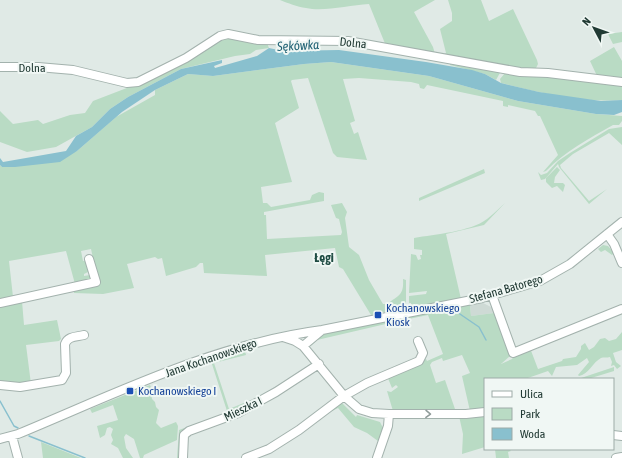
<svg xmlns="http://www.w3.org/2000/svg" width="622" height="458" viewBox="0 0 622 458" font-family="'Asap Condensed',sans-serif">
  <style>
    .built { fill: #cedad5 }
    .green { fill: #b9dbc4 }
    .water { fill: #89c0ce }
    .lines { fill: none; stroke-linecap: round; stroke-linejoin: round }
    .stream { stroke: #89c0ce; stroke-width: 1.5 }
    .minor-casing { stroke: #a3b2ad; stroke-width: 10 }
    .minor { stroke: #fff; stroke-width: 8 }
    .oneway { stroke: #909c9a }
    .transit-dot { fill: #1a4fb4; stroke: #f0f7f4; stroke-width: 1.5 }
    .labels { text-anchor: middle; stroke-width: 4; stroke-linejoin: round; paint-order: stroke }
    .street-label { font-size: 12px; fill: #213a34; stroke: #f0f7f4 }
    .transit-label { font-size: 12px; fill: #164399; stroke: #f0f7f4; text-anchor: start }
    .water-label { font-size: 13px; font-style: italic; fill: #1e6173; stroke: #f0f7f4 }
    .neighbourhood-label { font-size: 13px; font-weight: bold; fill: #1e4b42; stroke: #f0f7f4 }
  </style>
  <rect width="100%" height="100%" fill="#e0eae6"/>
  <path class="built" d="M481,302L493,308L494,313L471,316L470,305Z"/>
  <path class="green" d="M280,0H435L414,12L433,47L435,54L386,46L369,4C349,5 324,12 306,8C297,7 288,3 280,0Z
    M448,0H481L489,21L513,9L537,60L538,64L535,70L443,55L446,53L440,29L452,21V13Z
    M622,32V42L613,44L608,34Z
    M225,36L267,43L269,48L256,50L250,54L235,56L181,69L128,97L110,109L92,127L56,147L27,152L0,142V111L13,124L38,120L43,124L70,115L85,113L93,101L132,86Z
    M614,47L622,61V81L598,78L590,61Z
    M449,61L501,71L496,80L485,74L450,65Z
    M331,62L429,76L518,101L596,114L622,116V121L619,125H613C588,139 566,151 546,171L543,172L558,155L540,116H538L535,111L508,105V107L503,106V101L427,85L424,89L420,88L419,84L411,82L359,78L343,79L355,121L350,123L354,134L358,132L367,160L337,157L333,153L308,78L292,80L291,81L299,108L275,123L292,182L261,187L263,203H267L271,207L310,200L312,195L319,192L324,193V201L264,212V215H266L267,239L341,235L342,232L339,219L336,218L331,205L342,203L347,212L345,218L349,247L359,255L369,280L383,304H387C399,295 404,295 403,279L406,280V304H403V308L371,315L343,269L339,267L335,248L265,255L267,276L204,273L203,263H200L196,267L166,276L162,258L158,259L155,257L127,264L134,288L103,294L74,293V290L97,285L90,259L93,258L91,249L81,251L83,261L87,260L90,271L84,274V276L90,275L92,278L90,281L75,284L66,251L9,261L13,297L0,300V165L2,167L77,151L116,117L155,95V90L188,74L213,76L304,64Z
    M506,72L622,85V100C581,103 541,93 501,83L500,79Z
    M622,127V145L609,133L573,154L560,165L561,168L589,201L607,189L589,204L559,167L558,164L545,179L541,180L538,172L541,175L547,173L558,161L570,153L609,129Z
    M557,167L560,170L555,177L554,183H563L565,185L563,192L557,186L552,188L546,182V178Z
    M484,169L485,173L419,201V198Z
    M505,203L484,225L446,234L461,299L411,307V303H409V296L426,294L427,291L409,293L411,254L416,255L418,260L421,259L420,255H422V250L414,249V238C435,234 470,232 487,219C494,214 499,208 505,203Z
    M603,245L608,246L614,253L612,255L605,250L601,252L598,249Z
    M22,301L24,325L57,320L61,339L59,341L26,345L31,384H0V306Z
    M470,305L471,316L494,313L510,356L501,364L512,359L516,353L530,348L538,369L562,361L563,359L576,357L581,349V346L585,343L589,350L594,347L600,339L605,338L609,341L616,339L622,332V350L613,353L616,362L621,366L617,369L614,365L611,366L612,362L610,357C607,358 603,357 601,358C593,362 588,375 579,376L578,375L589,362L587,358L577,365L556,367L552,376L548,371L525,379H485V411H470L462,376L470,373L462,355L443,361L442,358L432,362L430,365L436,383L445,380L456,412L393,411L387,391L391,392L398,387L396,385L392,388L387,376L426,359L427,361L443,354L428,315L394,322L392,319Z
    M388,319L390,323L317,340L311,346L320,335Z
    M245,351L246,355L214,363L229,409L256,398L257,400L225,414L227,411L211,361Z
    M614,367V371L588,379H578Z
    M150,385L153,392L151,394L152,399L155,402L156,407L159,410L156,423L161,428L176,422L178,426L177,440L144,455L143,458H140L134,439L126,434L124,437L126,448L133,458H123L118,448L111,444L113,440L111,435L113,429L110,427L107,428L105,435L100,438L97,426L118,420L113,405L92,413L90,409Z
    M340,401L356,417L357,415L380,422L383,428L379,440L378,441L367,433L354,427L338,408L332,411L329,410Z
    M217,416L216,417L181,431L178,458H177L179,430Z
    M459,416H485V447L462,454L463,434Z
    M41,442L81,458H43Z
    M495,449H509L511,451L508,452L509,458H496Z"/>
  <path class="water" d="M269,48L283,51L339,50L426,62L472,70L485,74L501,83L539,92L601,101L622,100V112L614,115L596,114L518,101L429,76L331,62L304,64L213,76L188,74L155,90L122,112L77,151L60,162L15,167H2L0,165V158L3,162L66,151L76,136L92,127L110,109L128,97L181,69L222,60V63L214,66L215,68L257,56Z"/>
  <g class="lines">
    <path class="stream" d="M454,310L479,327L486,340
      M0,401L14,426L18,428
      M29,436L85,458"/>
    <g class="minor-casing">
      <path id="minor" d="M0,67H38L73,70L127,83L138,82L186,58L220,36L228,34L258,40L348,41L520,72L548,73L622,82
        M607,234L614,244L622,263
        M492,295L513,353L622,309
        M0,303L96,282L89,259
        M283,337L295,341L303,346L344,396L359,409L372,413L389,414H466L485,412
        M303,346L321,331
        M0,385L20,387L62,380L66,373L65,344C68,336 76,337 84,335
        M613,435L622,436
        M12,436L18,458
        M0,439L18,434C117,393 215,344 322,330L482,298L540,281L570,264L622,222
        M183,458L184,435L189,431L238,413L276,392L319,364
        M246,458L269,449L299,430L344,396L367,383L419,361L423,353L418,341
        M377,458L388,426L389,414
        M616,458L622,457"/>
    </g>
    <use href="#minor" class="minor"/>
  </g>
  <defs><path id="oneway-chevron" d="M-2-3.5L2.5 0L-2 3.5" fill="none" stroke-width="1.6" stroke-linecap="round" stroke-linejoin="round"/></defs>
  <use class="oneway" href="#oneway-chevron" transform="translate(428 414) rotate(1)"/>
  <g class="transit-dot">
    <rect x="374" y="311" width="8" height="8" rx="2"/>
    <rect x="126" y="387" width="8" height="8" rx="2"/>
  </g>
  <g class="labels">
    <g class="street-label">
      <text transform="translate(353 43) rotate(6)" y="4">Dolna</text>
      <text x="32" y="72">Dolna</text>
      <text transform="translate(506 289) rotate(-16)" y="4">Stefana Batorego</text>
      <text transform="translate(211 358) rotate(-19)" y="4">Jana Kochanowskiego</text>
      <text transform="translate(243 409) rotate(-26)" y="4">Mieszka I</text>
    </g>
    <g class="transit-label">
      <text x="386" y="312">Kochanowskiego<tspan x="386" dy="14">Kiosk</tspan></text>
      <text x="138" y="395">Kochanowskiego I</text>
    </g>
    <g class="water-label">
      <text transform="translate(298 45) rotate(-3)" y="5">Sękówka</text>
    </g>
    <g class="neighbourhood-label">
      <text x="324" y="262">Łęgi</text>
    </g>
  </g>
  <rect x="484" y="378" width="130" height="72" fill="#f0f7f4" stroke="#9daba7"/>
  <rect x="492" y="391" width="20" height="6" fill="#ffffff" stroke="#9daba7"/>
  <text x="520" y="398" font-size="12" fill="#213a34">Ulica</text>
  <rect x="492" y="408" width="20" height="12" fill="#b9dbc4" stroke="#9daba7"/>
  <text x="520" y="418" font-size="12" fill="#213a34">Park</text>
  <rect x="492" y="428" width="20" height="12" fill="#89c0ce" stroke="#9daba7"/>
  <text x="520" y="438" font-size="12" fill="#213a34">Woda</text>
  <g transform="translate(594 28) rotate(311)" stroke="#f0f7f4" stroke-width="3" paint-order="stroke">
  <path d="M0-3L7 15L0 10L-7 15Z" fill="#213a34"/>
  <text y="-6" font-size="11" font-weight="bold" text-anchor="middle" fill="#213a34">N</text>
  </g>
</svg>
